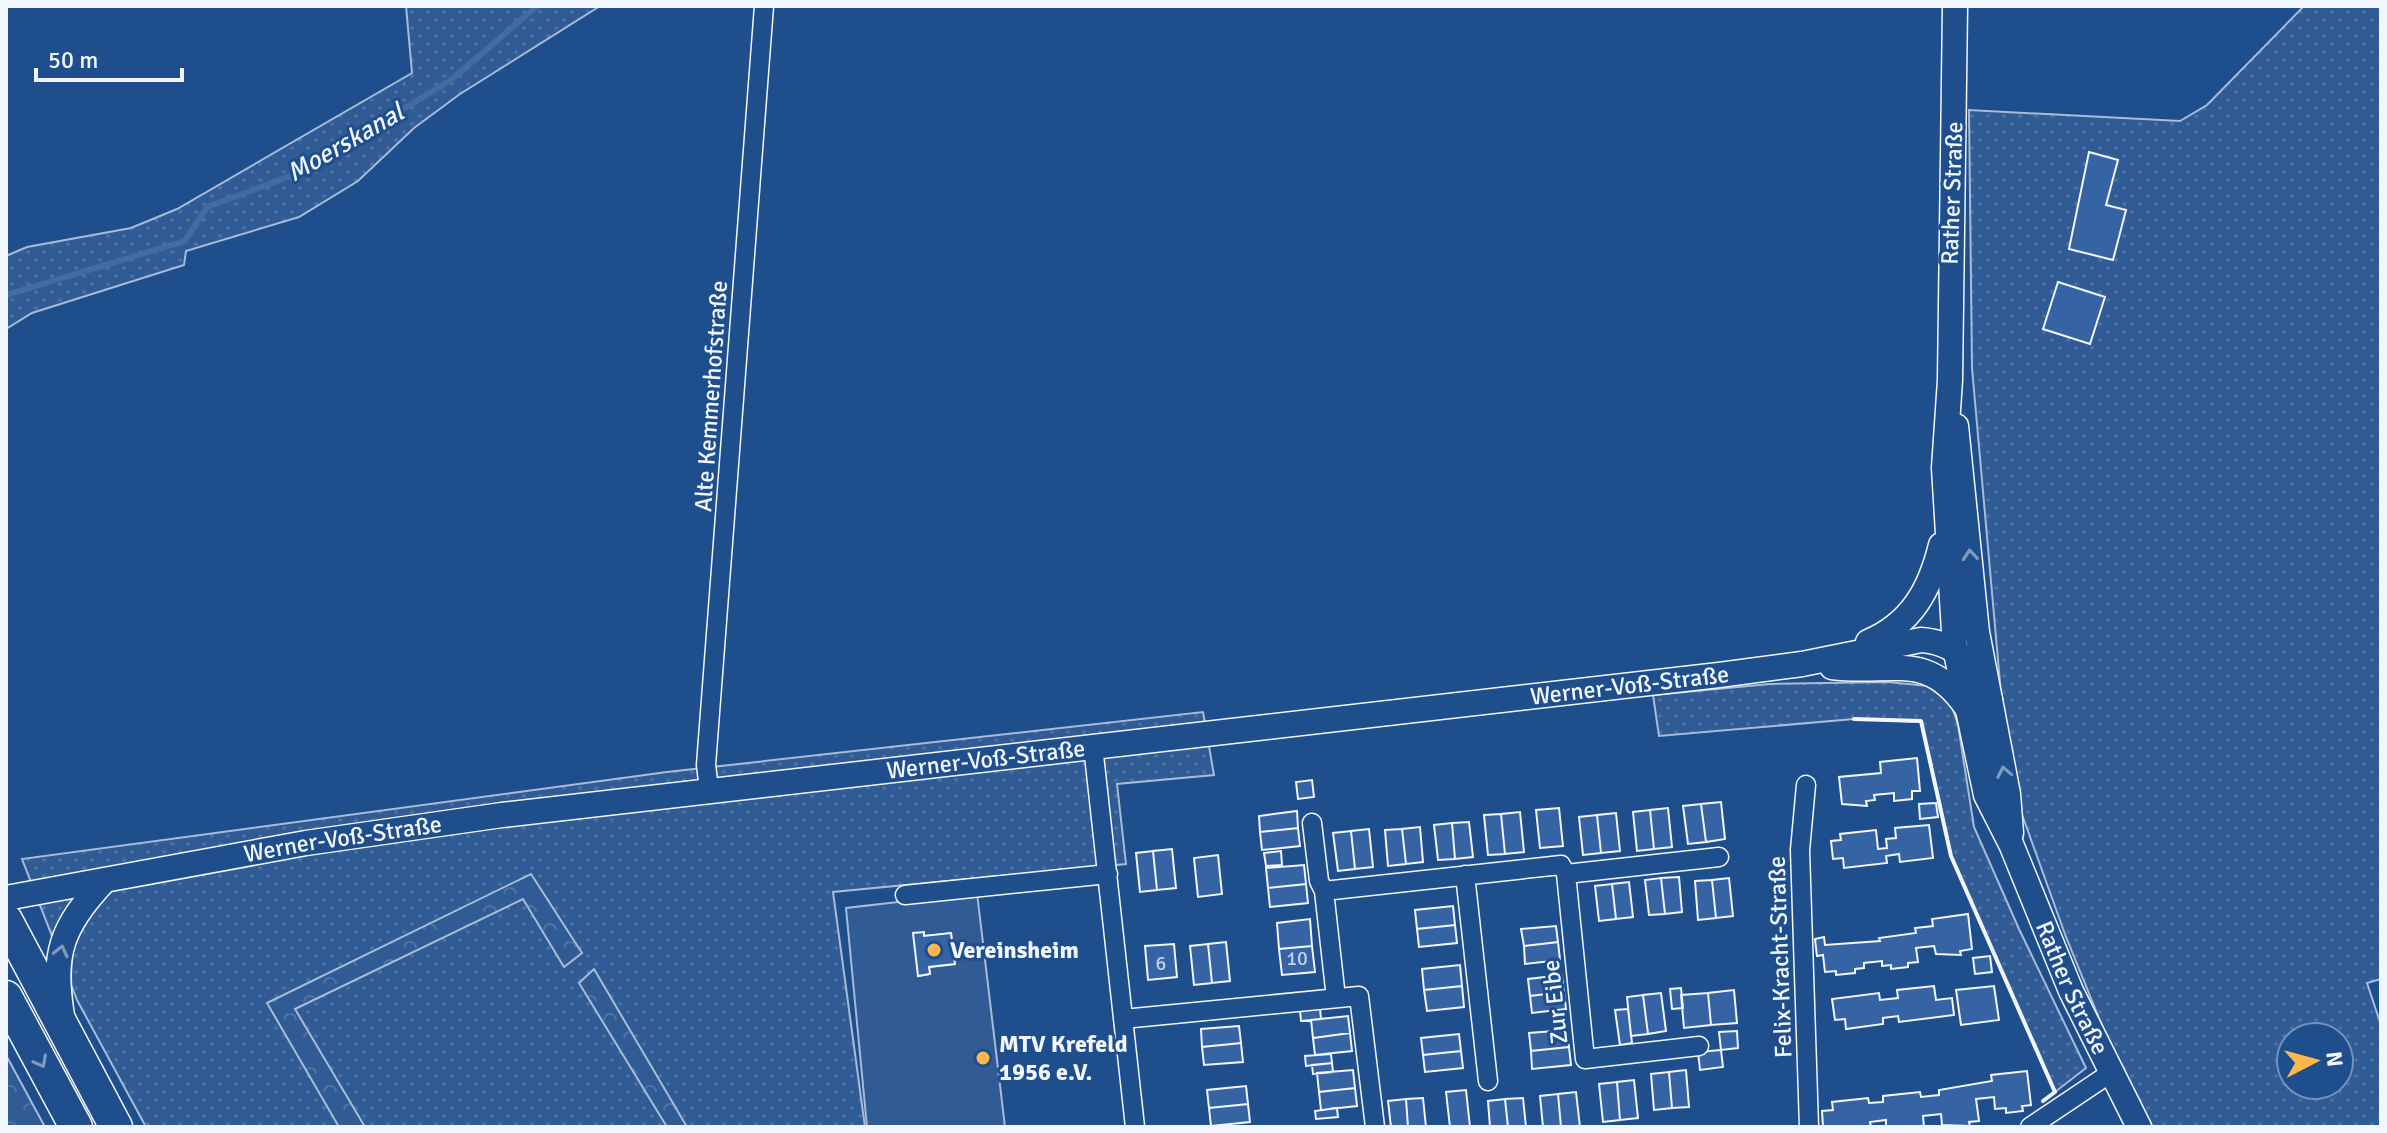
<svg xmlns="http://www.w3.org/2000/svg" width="2387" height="1133" viewBox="0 0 2387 1133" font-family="Signika,sans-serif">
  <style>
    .grass { fill: url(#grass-dots); stroke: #a8bbd7; stroke-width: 2; fill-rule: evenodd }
    .forest { fill: url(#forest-crowns); stroke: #a8bbd7; stroke-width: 2 }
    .park { fill: #305b95; stroke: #a8bbd7; stroke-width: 2; fill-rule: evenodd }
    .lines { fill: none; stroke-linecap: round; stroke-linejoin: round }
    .stream { stroke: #446ba0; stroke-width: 6 }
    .building { fill: #3563a3; stroke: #f2f6ff; stroke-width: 2 }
    .street-casing { stroke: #f2f6ff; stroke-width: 21 }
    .secondary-casing { stroke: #f2f6ff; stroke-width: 27 }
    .highway-casing { stroke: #f2f6ff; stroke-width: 35 }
    .street { stroke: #1f4e8c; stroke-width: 18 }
    .secondary { stroke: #1f4e8c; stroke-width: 24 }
    .highway { stroke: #1f4e8c; stroke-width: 32 }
    .wall { stroke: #f2f6ff; stroke-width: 4 }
    .oneway { stroke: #7e9ac0 }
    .poi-dot { fill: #ffb74d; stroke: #1f4e8c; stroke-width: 3 }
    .labels { text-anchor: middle; stroke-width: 6; stroke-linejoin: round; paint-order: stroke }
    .number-label { font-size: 20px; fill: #c3d1e8 }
    .street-label { font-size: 24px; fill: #f2f6ff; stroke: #1f4e8c }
    .poi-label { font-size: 24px; font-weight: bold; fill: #f2f6ff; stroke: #1f4e8c; text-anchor: start }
    .water-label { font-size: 26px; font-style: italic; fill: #f2f6ff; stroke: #1f4e8c }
  </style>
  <defs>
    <pattern id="grass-dots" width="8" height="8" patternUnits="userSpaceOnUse" patternTransform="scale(2)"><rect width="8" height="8" fill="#305b95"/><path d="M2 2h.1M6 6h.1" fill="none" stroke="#4e73a5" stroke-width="1.8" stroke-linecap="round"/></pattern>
    <pattern id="forest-crowns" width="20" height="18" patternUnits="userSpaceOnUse" patternTransform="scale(2)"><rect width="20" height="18" fill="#305b95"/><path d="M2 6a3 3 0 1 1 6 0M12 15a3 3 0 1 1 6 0" fill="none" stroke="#4e73a5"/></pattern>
  </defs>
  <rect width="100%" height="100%" fill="#1f4e8c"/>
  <path class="grass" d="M406,6H600L460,94L414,128L358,181L299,217L186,251L184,265L32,313L6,329V256L27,247L131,228L177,209L412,73Z
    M2304,6H2381V979L2367,983L2381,1025V1127H2153L2123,1077L2066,937L2020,809L2003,716L1972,368L1969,110L2180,121L2207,105ZM2291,1037H2339V1085H2291Z
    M1888,682L1928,686L1949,698L1958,725L1974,827L2019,929L2086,1068L2055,1092L1951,856L1921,722L1854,719L1659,736L1653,695L1770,684Z
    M1203,712L1214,775L1117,784L1126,864L833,892L865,1127H146L77,1000L22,859L667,772Z"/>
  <path class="forest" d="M531,874L582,953L564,967L523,899L295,1009L365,1127H339L267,1003Z
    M594,969L687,1127H667L579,983Z
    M6,1055L45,1127H6Z"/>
  <path class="park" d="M977,893L1005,1127H867L846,908ZM923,932L924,936L951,933L954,964L929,967L930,974L918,976Z"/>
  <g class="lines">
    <path class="stream" d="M6,295L185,241L207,207L296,174L451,80L537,6"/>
  </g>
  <path class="building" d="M2089,152L2118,160L2106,205L2126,210L2113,260L2069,249Z
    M2058,282L2105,297L2090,344L2043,329Z
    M1917,758L1920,791H1912V799L1894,801V793L1874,795L1875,800L1866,801L1867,806L1842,804L1839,777L1881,773L1880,762Z
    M1312,780L1314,797L1298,799L1296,782Z
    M1721,802L1725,839L1706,842L1701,804Z
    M1936,803L1938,817L1920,819L1919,804Z
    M1701,804L1706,842L1688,844L1683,806Z
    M1559,808L1563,846L1540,848L1536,810Z
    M1668,808L1672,847L1654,849L1650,810Z
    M1650,810L1654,849L1637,851L1633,812Z
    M1297,811L1298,828L1260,832L1259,816Z
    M1520,812L1524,852L1505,854L1501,814Z
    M1616,813L1620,851L1601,853L1597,815Z
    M1501,814L1505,854L1488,855L1484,815Z
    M1597,815L1601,853L1583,855L1579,817Z
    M1469,822L1473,857L1455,859L1452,823Z
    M1452,823L1455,859L1438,860L1434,825Z
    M1929,825L1933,858L1900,862L1899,854L1886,856L1887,863L1844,868L1843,858L1833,859L1831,841L1841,840L1840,834L1876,830L1878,849L1887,848L1886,839L1896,838L1895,828Z
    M1420,827L1423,862L1406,864L1402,829Z
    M1298,828L1300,846L1262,850L1260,832Z
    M1369,829L1373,867L1355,869L1351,831Z
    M1402,829L1406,864L1388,866L1385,830Z
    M1351,831L1355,869L1338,871L1333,833Z
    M1172,849L1176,888L1157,890L1153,851Z
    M1153,851L1157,890L1140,892L1136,853Z
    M1281,851L1282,865L1266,866L1264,853Z
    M1218,855L1222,894L1198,897L1194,858Z
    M1304,865L1306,884L1268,888L1266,868Z
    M1679,877L1682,912L1665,914L1661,878Z
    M1661,878L1665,914L1649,915L1645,880Z
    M1729,878L1733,916L1716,918L1712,880Z
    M1712,880L1716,918L1698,920L1695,881Z
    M1629,882L1633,917L1616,919L1612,884Z
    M1306,884L1308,903L1270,907L1268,888Z
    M1612,884L1616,919L1599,921L1595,886Z
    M1453,906L1455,925L1417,929L1415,910Z
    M1968,914L1972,949L1960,951L1961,955L1936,954L1934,946L1916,948L1918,962L1908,963V967L1891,969V965L1882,966V961L1864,963V968L1855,969V973L1836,975V971L1825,972L1823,955L1817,956L1815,939L1824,937L1825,945L1880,941L1879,938L1916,933L1915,928L1933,926L1932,919Z
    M1310,919L1312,946L1279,949L1277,923Z
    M1455,925L1457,943L1419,947L1417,929Z
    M1556,926L1558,942L1524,946L1521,929Z
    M924,932V936L951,933L955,964L929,967L930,974L918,976L913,933Z
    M1226,942L1230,981L1212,983L1208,944Z
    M1558,942L1560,960L1525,964L1524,946Z
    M1174,944L1177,977L1148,980L1145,946Z
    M1208,944L1212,983L1194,985L1190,946Z
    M1312,946L1315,972L1282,975L1279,949Z
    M1990,956L1992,972L1975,974L1973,958Z
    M1460,965L1462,986L1424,990L1422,969Z
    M1562,975L1564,992L1530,996L1528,979Z
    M1462,986L1464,1007L1427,1011L1424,990Z
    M1934,986L1936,1000L1952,998L1954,1015L1899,1022L1898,1016L1883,1018V1024L1846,1029L1845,1019L1835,1020L1832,999L1879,993L1880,1000L1898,998L1897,990Z
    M1994,986L1999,1020L1961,1025L1956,990Z
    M1681,988L1683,1008L1672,1009L1670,989Z
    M1734,990L1737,1023L1711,1025L1708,993Z
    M1564,992L1566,1009L1532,1013L1530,996Z
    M1661,993L1666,1031L1648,1034L1643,995Z
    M1708,993L1711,1025L1684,1028L1681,995Z
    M1643,995L1648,1034L1631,1036L1627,997Z
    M1320,1008L1321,1019L1301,1021L1300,1010Z
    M1628,1009L1632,1043L1620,1045L1615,1010Z
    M1348,1016L1350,1033L1313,1038L1311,1020Z
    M1239,1026L1241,1043L1202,1047L1201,1029Z
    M1567,1030L1569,1047L1531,1051L1529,1033Z
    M1737,1031L1738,1048L1721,1050L1719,1032Z
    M1350,1033L1352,1051L1315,1055L1313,1038Z
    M1459,1034L1461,1051L1423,1055L1421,1038Z
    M1241,1043L1243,1062L1204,1065L1202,1047Z
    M1569,1047L1571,1065L1532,1069L1531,1051Z
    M1721,1050L1723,1067L1700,1070L1698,1052Z
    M1461,1051L1463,1068L1425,1072L1423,1055Z
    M1331,1054L1332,1063L1306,1066L1305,1056Z
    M1332,1063L1333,1072L1313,1074L1312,1065Z
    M1353,1070L1355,1088L1319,1092L1317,1073Z
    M1686,1070L1689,1107L1672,1108L1669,1072Z
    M2027,1071L2031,1105L2022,1106L2023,1111L2006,1113V1108L1995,1109L1994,1097L1976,1099L1979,1121L1969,1122L1970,1126L1942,1125L1941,1114L1923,1116L1924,1127H1886V1120L1870,1122L1871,1127H1823L1822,1111L1833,1110L1832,1102L1868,1098L1869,1103L1883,1102V1096L1920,1092L1921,1097L1939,1095V1090L1992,1081L1991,1075Z
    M1669,1072L1672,1108L1654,1110L1651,1074Z
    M1634,1080L1638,1118L1620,1120L1617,1082Z
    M1617,1082L1620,1120L1603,1122L1599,1084Z
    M1246,1086L1248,1104L1209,1108L1207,1090Z
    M1355,1088L1357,1106L1321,1110L1319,1092Z
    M1466,1090L1470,1127H1450L1446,1092Z
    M1576,1092L1580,1127H1561L1558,1094Z
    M1558,1094L1561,1127H1543L1540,1096Z
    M1423,1098L1426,1127H1408L1406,1099Z
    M1523,1098L1526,1127H1508L1505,1099Z
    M1406,1099L1408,1127H1391L1388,1101Z
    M1505,1099L1508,1127H1490L1488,1101Z
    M1248,1104L1250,1122L1211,1126L1209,1108Z
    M1337,1108L1338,1117L1316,1119L1315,1111Z"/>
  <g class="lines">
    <g class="street-casing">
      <path id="street" d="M1093,746L1135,1127
        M1806,785L1800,850L1809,1127
        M709,789L706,765L764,6
        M1312,823L1319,881L1324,891
        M1566,874L1719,857
        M1465,875L1488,1081
        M905,895L1108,874
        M1336,998L1324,891L1561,865L1566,874L1585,1059L1699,1046
        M1123,1019L1359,996L1375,1127
        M2030,1127L2109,1074"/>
    </g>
    <g class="secondary-casing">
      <g id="secondary">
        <path id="s1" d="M1955,6L1950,380L1944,468L1955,648L1986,795L2011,844L2071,991L2139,1127"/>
        <path d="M1956,426L1977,632L2008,794L2011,833"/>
        <path d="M1868,642C1911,624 1930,590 1941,545"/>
        <path d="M1832,667C1891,675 1927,649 1967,708"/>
        <path id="s2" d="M6,898L306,843L502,815L1719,675L1802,664L1921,640C1961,643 1974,667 1990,700"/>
        <path d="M62,1016C52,953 61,928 104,881"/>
      </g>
    </g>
    <g class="highway-casing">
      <path id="highway" d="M6,920L116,1127
        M6,997L76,1127"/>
    </g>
    <use href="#street" class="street"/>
    <use href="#secondary" class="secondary"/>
    <use href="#highway" class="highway"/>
    <path class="wall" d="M1854,719L1921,721L1951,856L2055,1092L2043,1101"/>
  </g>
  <defs><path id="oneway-chevron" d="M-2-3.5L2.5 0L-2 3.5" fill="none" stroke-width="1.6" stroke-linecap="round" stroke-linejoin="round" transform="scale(2)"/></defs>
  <g class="oneway">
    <use href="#oneway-chevron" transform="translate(1970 555) rotate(-95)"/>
    <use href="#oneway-chevron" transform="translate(2004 772) rotate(-101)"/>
    <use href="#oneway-chevron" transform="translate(61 951) rotate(-77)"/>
    <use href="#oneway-chevron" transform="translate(41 1062) rotate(62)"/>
  </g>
  <g class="poi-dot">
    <circle cx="934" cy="950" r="8"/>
    <circle cx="983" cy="1058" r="8"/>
  </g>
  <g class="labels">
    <g class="number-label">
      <text x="1297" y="965">10</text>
      <text x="1161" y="970">6</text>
    </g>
    <g class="street-label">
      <text transform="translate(1952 193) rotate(-88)" y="8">Rather Straße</text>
      <text transform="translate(711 396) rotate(-86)" y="8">Alte Kemmerhofstraße</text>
      <text dy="8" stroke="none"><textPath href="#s2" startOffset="1638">Werner-Voß-Straße</textPath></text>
      <text dy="8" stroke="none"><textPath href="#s2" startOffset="990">Werner-Voß-Straße</textPath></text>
      <text dy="8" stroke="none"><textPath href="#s2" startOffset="342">Werner-Voß-Straße</textPath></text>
      <text transform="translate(1780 957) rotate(-92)" y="8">Felix-Kracht-Straße</text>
      <text dy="8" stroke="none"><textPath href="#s1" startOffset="1004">Rather Straße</textPath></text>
      <text transform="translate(1555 1002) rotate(-96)" y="8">Zur Eibe</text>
    </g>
    <g class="poi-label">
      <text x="950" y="958">Vereinsheim</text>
      <text x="999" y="1052">MTV Krefeld<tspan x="999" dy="28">1956 e.V.</tspan></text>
    </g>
    <g class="water-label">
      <text transform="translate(345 142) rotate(-30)" y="9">Moerskanal</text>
    </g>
  </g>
  <rect width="2387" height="1133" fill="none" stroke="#f2f6ff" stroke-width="16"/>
  <g transform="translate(2315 1061) rotate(84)"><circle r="38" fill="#1f4e8c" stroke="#7391ba" stroke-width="2"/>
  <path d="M0-6L14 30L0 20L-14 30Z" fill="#ffb74d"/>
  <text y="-12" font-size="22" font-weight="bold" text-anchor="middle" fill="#f2f6ff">N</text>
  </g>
  <path d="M36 68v12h146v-12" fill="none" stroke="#f2f6ff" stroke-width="4"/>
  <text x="48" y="68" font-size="24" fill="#f2f6ff" stroke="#1f4e8c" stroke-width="6" paint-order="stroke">50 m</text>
</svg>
